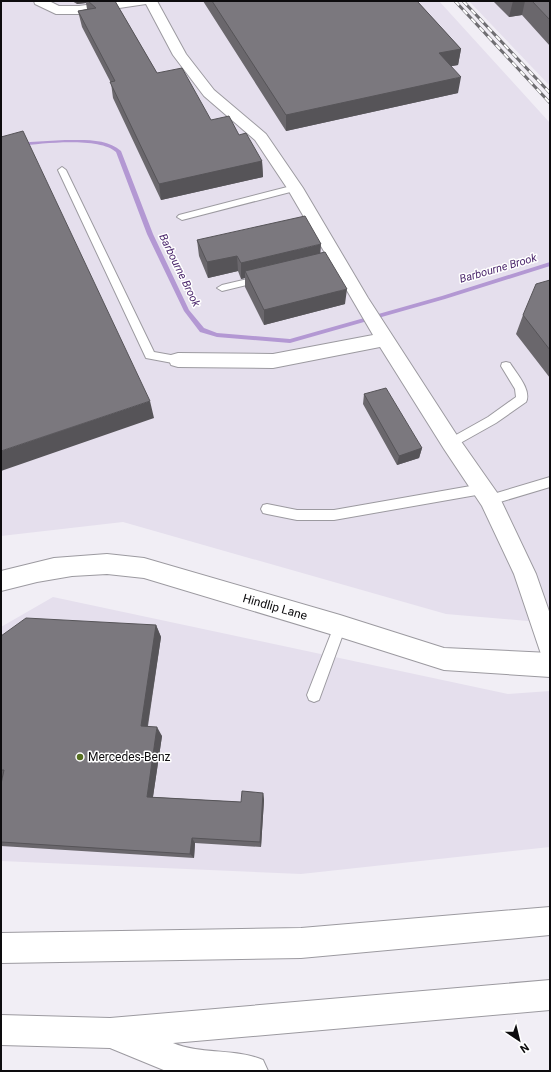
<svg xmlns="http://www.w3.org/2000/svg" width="551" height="1072" viewBox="0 0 551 1072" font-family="Roboto,sans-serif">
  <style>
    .built { fill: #e5dfed }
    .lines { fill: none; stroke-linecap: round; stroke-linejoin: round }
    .stream { fill: #b398d3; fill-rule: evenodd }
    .service-casing { stroke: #9c9aa0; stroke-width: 2 }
    .minor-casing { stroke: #9c9aa0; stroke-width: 2 }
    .tertiary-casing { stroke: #9c9aa0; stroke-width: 2 }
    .trunk-casing { stroke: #9c9aa0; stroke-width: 2 }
    .service { fill: #fff; fill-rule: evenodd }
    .minor { fill: #fff; fill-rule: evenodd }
    .tertiary { fill: #fff; fill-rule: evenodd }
    .trunk { fill: #fff; fill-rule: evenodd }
    .rail-casing { stroke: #6f6e72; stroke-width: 3 }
    .rail { stroke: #fff; stroke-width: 2; stroke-dasharray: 6; stroke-linecap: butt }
    .wall { fill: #6a676c }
    .shaded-wall { fill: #565458 }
    .building { fill: #7b787e; stroke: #565458 }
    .poi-dot { fill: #577022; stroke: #fff; stroke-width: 1.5 }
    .labels { text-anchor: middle; stroke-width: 3; stroke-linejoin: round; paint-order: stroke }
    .far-water-label { font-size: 11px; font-style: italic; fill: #4c286d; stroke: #fff }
    .street-label { font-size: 12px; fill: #0d0c0e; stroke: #fff }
    .poi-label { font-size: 12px; fill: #0d0c0e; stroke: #fff; text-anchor: start }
  </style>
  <rect width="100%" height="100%" fill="#f1eef5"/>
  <path class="built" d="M1,1H439L550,123V623L446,614L123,522L1,536Z
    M469,1H550V86Z
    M53,597L508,694L550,691V847L301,874L1,861V627Z"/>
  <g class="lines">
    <path class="stream" d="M65,140C83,140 107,138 121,151L153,234L189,310L204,328L217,333L290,339L442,296L550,262V266L445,299L290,343L217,337L200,332L184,311L147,234L116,152C100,137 42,143 21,146L19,145L30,142Z"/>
    <g class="service-casing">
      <path id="service" d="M62,167L66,170L154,352L182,357L183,360L182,363L178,364L146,358L58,170Z
        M295,185L298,186L299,188L298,190L182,220L177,217L179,215Z
        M260,276L265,279L263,281L222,291L217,288L222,285Z
        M506,362L510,363C516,373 532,390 526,402L496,423L455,446L451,447L447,446L445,443L447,440L488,417L516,397L515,389L501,366L502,363Z
        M550,477V487L490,505L486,503L484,500L486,497L490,495Z
        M482,484L486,486L488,489L486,492L482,494L334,520H297L267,514L263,513L261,509L263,505L267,504L297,510H334Z
        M340,620L345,622L346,626L319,700L314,702L309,700L307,695L334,626L335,622Z"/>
    </g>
    <g class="minor-casing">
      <path id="minor" d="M34,1H49L59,6H79L116,1H157L186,54L214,90L266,134L303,188L368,298L458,437L498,494L536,574L550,614V660L542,657L514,574L482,506L444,449L380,347L273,368L178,367L171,365L169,360L171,355L178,353L273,354L373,335L287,188L255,140L204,96L173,55L146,4L79,14H56L35,4Z"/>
    </g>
    <g class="tertiary-casing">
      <path id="tertiary" d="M107,554L144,558L340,615L444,648L550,653V677L444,670L340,637L144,578L107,574L72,576L37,582L1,591V571L54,558Z"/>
    </g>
    <g class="trunk-casing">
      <path id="trunk" d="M550,907V935L301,958L1,963V933L301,928Z
        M550,980V1010L173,1043C202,1055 235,1048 263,1060L268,1071H166L110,1048L1,1045V1015L110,1018Z"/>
    </g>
    <use href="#service" class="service"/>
    <use href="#minor" class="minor"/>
    <use href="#tertiary" class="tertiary"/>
    <use href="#trunk" class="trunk"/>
    <g class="rail-casing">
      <path id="rail" d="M455,1L550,103
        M463,1L550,93"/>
    </g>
    <use href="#rail" class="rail"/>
  </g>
  <path class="wall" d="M72,1H115L157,73L211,120L239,135L262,161L263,177L161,200L113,98L111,83L82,27L78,11L87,9L86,3L77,4Z
    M203,1H417L461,49L458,65L451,66L458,93L286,131Z
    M493,1H550V46L522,15L509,17Z
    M197,240L320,253L345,304L264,325L245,287V278L241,279L238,271L208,278L199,256Z
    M550,280V378L516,334L523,315Z
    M364,394L422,448L419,458L397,465L363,404Z
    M156,625L161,637L148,726L162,736L153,797L241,802L263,793L264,800L261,847L195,843L194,858L1,846V784L3,777H1V636Z"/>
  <path class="shaded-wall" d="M76,1H86V3L77,4Z
    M513,1H525L522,15L509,17Z
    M461,49L458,65L436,69L439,53Z
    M461,77L458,93L286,131V115Z
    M262,161L263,177L161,200L159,184Z
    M321,244L320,260L245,271V278L241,279V263Z
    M237,256L238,271L208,278L207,262Z
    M347,289L345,304L264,325V310Z
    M150,401L154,418L1,471V451Z
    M422,448L419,458L397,465L399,456Z
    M156,625L161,637L146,735L141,726Z
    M157,727L162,736L152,803L147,797Z
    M263,793L264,800L261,847L260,842Z
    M192,838L195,843L194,858L190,854Z"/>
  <path class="building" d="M88,1H115L157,73L182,68L211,120L229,116L239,135L246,133L262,161L159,184L110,82L115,81L78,11L96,8Z
    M212,1H417L461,49L439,53L461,77L286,115Z
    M532,1H550V20Z
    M23,131L150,401L1,451V137Z
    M305,216L321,244L241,263L237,256L207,262L197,240Z
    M325,252L347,289L264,310L245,271Z
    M550,280V350L523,315L536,284Z
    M386,388L422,448L399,456L364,394Z
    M26,618L156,625L141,726L157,727L147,797L241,802L242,791L263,793L260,842L192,838L190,854L1,842V784L4,770H1V636Z"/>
  <circle class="poi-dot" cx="80" cy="757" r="4"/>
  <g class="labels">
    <g class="far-water-label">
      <text transform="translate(498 268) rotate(-16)" y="4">Barbourne Brook</text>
      <text transform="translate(180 270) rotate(64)" y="4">Barbourne Brook</text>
    </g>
    <g class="street-label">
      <text transform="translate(275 607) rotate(16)" y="4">Hindlip Lane</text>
    </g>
    <g class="poi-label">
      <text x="88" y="761">Mercedes-Benz</text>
    </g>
  </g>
  <rect width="551" height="1072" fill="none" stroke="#0d0c0e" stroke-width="4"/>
  <g transform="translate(519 1040) rotate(145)" stroke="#ffffff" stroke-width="3" paint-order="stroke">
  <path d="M0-3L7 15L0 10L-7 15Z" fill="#0d0c0e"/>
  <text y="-6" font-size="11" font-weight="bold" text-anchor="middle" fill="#0d0c0e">N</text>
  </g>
</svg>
